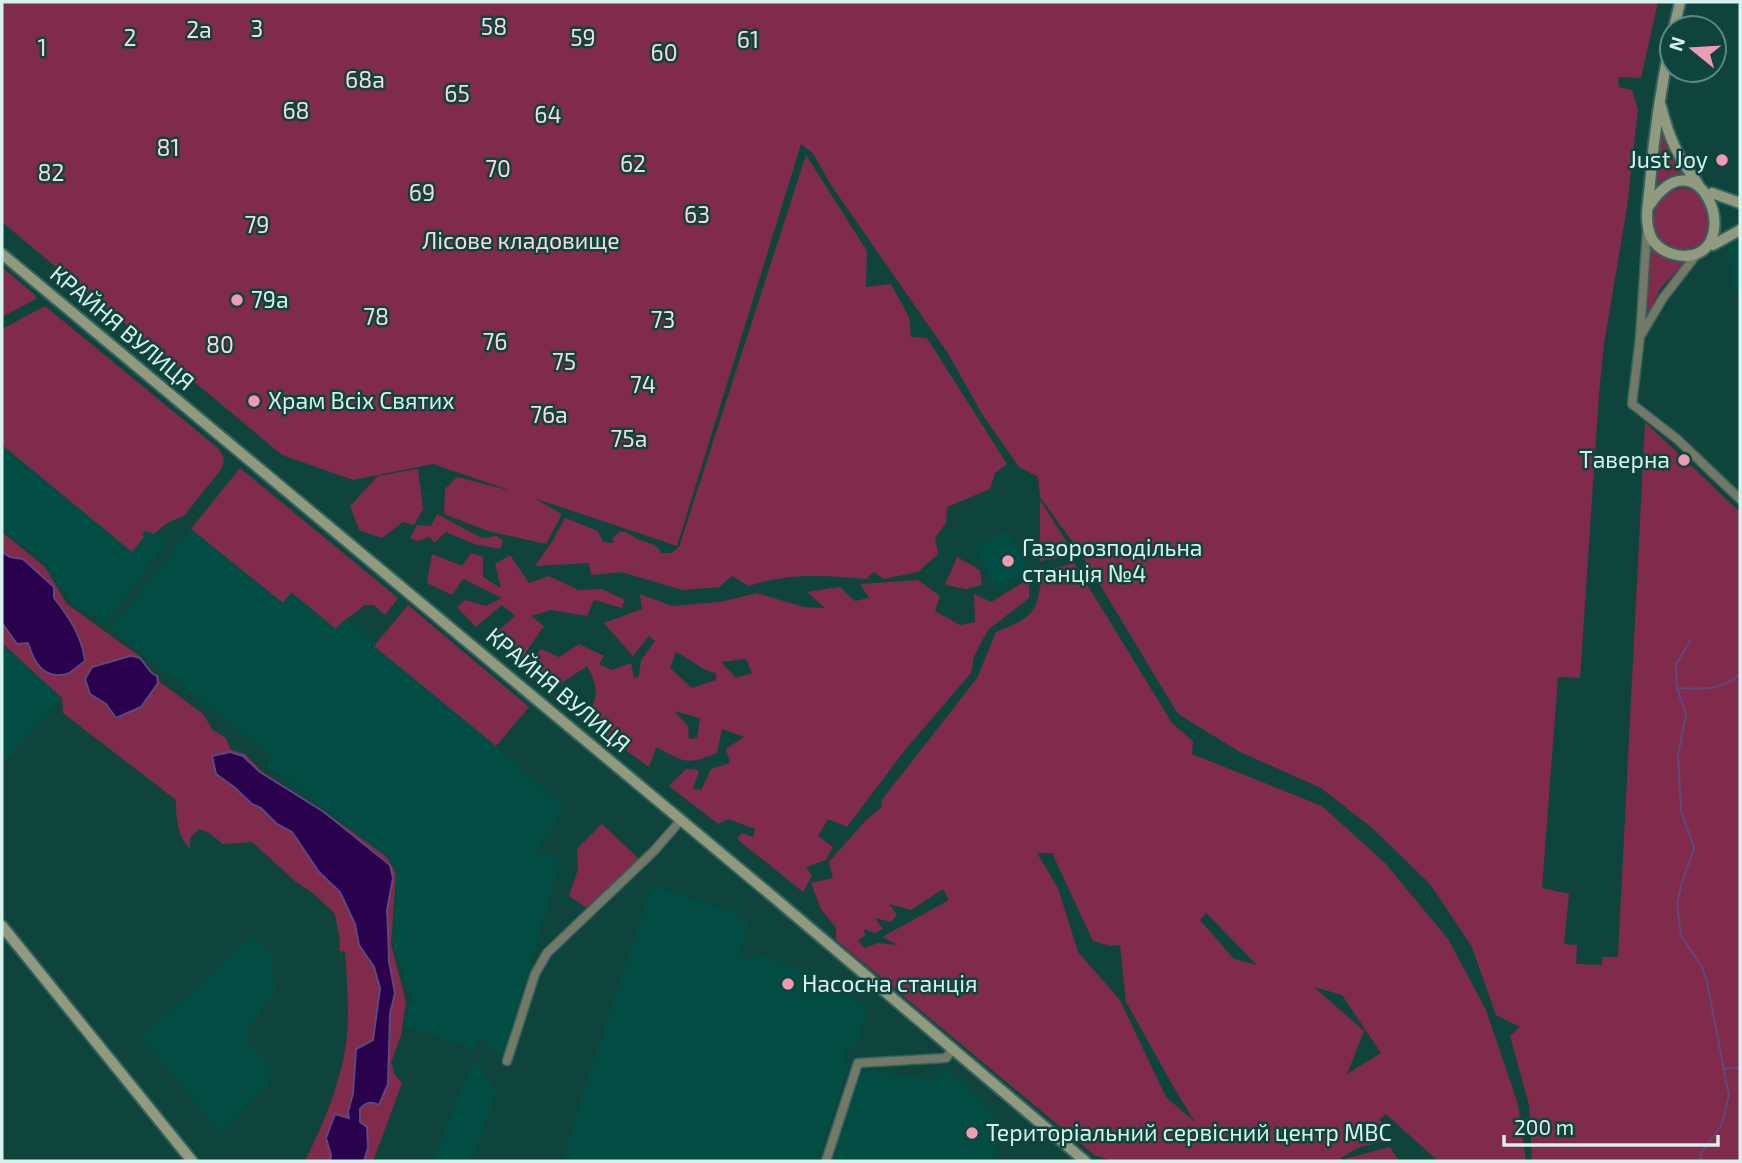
<svg xmlns="http://www.w3.org/2000/svg" width="1742" height="1163" viewBox="0 0 1742 1163" font-family="'Exo 2',sans-serif">
  <style>
    .built { fill: #024d43 }
    .green { fill: #802b4b; fill-rule: evenodd }
    .water { fill: #2a014d; stroke: #5e497d; stroke-width: 2 }
    .lines { fill: none; stroke-linecap: round; stroke-linejoin: round }
    .stream { stroke: #5e497d; stroke-width: 2 }
    .street-casing { stroke: #32635c; stroke-width: 11 }
    .secondary-casing { stroke: #32635c; stroke-width: 14 }
    .street { stroke: #737867; stroke-width: 8 }
    .secondary { stroke: #91997f; stroke-width: 10 }
    .poi-dot { fill: #f19ab3; stroke: #0e443c; stroke-width: 2.5 }
    .labels { text-anchor: middle; stroke-width: 5; stroke-linejoin: round; paint-order: stroke }
    .park-label { font-size: 23px; fill: #f9d9e1; stroke: #0e443c }
    .poi-label { font-size: 23px; fill: #d7f1ec; stroke: #0e443c; text-anchor: start }
    .street-label { font-size: 23px; fill: #d7f1ec; stroke: #0e443c }
  </style>
  <rect width="100%" height="100%" fill="#0e443c"/>
  <path class="built" d="M1740,236V292L1732,293L1728,244Z
    M2,445L132,552L144,537L142,535L146,530L162,536L168,541L103,625L84,609L82,611L66,598L69,594L53,579L56,574L53,572L49,578L45,575L50,568L5,532L2,534Z
    M191,529L282,603L290,592L336,629L345,618L376,643L374,646L496,746L564,808L537,851L561,860L508,1038L507,1047L508,1048L503,1056L478,1038L473,1050L425,1032L416,1031L404,1025L411,998L393,944L397,869L288,779L265,767L272,757L111,629Z
    M1006,530L1031,571L999,590L974,549Z
    M2,635L62,697L2,764Z
    M652,885L738,914L737,919L749,923L739,956L752,960L758,954L835,983L868,1011L855,1048H845L847,1071L817,1161H563L585,1087Z
    M253,936L271,954L275,990L250,1027L246,1040L272,1069L269,1083L221,1133L140,1036L214,973Z
    M473,1060L497,1090L472,1161H433Z
    M945,1070L988,1108L1001,1138L993,1161H830L858,1075L872,1071L935,1080Z"/>
  <path class="green" d="M2,2H1658L1641,78L1618,77L1619,87L1632,90L1638,109L1627,207L1604,344L1599,393L1580,678L1558,677L1542,888L1569,894L1564,944L1577,945L1576,964L1602,965V957H1618L1645,422L1740,512V1161H1532L1529,1105L1510,1036L1520,1027L1496,1015L1472,947L1430,884L1372,828L1321,788L1240,752L1178,714L1082,555L1040,497L1038,477L1019,467L982,414L949,355L831,185L813,153L801,144L677,546L534,498L562,514L546,544L488,531L444,514L445,489L457,477L512,491L433,464L353,480L282,455L2,222Z
    M1660,127L1674,160L1684,175L1669,177L1655,186Z
    M806,155L867,251L866,287L891,284L909,317L911,337L927,338L1007,464L995,473L990,489L947,507L946,523L935,538L938,554L918,572L884,579L874,572L866,579C828,575 784,573 749,586L732,576L719,587L683,590L621,572L591,575L589,563L535,566L553,540L565,518L598,531L603,542L614,543L612,539L620,531L626,532L637,539L655,545L662,553H671L679,547Z
    M1683,188L1699,191L1715,215C1712,223 1710,235 1705,242C1702,245 1695,248 1690,249C1650,258 1637,195 1683,188Z
    M1649,246L1667,259L1685,262L1661,288L1642,328Z
    M2,267L35,295L36,299L2,317Z
    M45,306L219,449L224,458L222,468L184,516L167,523L154,534L145,531L142,535L144,537L132,552L2,445V329Z
    M240,468L398,598L385,615L374,605H364C355,615 344,618 336,629L291,592L283,603L191,529Z
    M418,469L423,509L414,525L403,522L382,538L359,530L350,506L378,476Z
    M1040,500L1075,555L1040,561Z
    M437,514L482,538L497,536L503,541L500,549L474,544L446,532L434,543L430,537L418,541L410,538L417,525L431,526Z
    M2,532L45,567L67,604L142,658L151,672L158,676L160,682L203,714L213,730L226,738L231,750L245,754L261,771L336,820L387,857L396,873L391,944L406,1002L401,1035L391,1063L395,1075L402,1083L373,1161H305C323,1125 340,1085 346,1044C350,1018 347,978 345,952L339,951L340,941L335,914L313,893L296,882L252,842L223,844L208,832L199,829L190,838V849C177,835 176,818 176,800L63,713L62,698L2,643Z
    M471,553L483,557V577L501,588L495,564L510,555L529,583L549,576L578,590L602,589L625,600L622,608L594,600L587,616L551,610L531,616L544,626L526,652L535,657L541,649L559,657L579,644L604,656L599,664L612,670L631,663L634,678L639,676L641,660L655,641L649,636L633,656L604,623L642,609L640,594L672,606L720,602L757,593L803,607L825,608L807,592L840,587L855,601L869,598L860,584L918,580L940,596L935,611L960,625L975,622L974,594L991,602L1029,579V598L988,630L974,656L971,673L905,750L847,827L828,819L818,836L833,847L826,860L806,867L812,876L803,892L737,839L742,833L753,837L755,829L728,819L718,824L669,786L686,769L699,770L693,789L701,790L711,769L730,763L726,749L744,737L722,729L717,753C685,766 685,762 656,747L649,767L602,733L589,714C599,695 597,684 587,666L556,687L491,637L515,616L502,605L476,627L457,607L465,600L486,606L502,598L463,579L452,595L427,583L432,554L462,566ZM676,652C690,658 703,672 716,673V680L692,688L670,668ZM746,659L752,673L736,678L721,662ZM674,711L700,718L697,738L689,739L688,726Z
    M957,557L980,570L982,585L966,589L945,585Z
    M1074,563L1172,723L1193,741L1192,754L1322,806L1385,863L1448,939L1486,1010L1518,1104L1526,1161H1438L1386,1114L1379,1120L1385,1125L1381,1142L1357,1148L1341,1158V1161H1113L1094,1155L836,940V928L821,909L811,883L833,878L829,862L866,820L882,807L881,801L977,678L996,632C1035,616 1037,614 1042,572ZM1037,853H1052L1093,941L1110,946L1120,945L1126,1002L1176,1091L1195,1122L1166,1097L1120,1000L1078,952L1058,888ZM943,889L949,900L882,937L898,945L878,943L864,948L858,940L865,936L864,929L875,933L883,929L875,918L891,922L897,915L889,904L911,910ZM1206,913L1257,965L1234,959L1200,920ZM1314,987L1342,995L1381,1053L1347,1074L1364,1031Z
    M408,605L529,707L496,746L374,646Z
    M602,824L639,859L587,908L569,896L578,869L577,849Z
    M1390,1147L1399,1161H1345V1159Z"/>
  <path class="water" d="M2,552L10,557L23,559L54,587V598C69,617 82,636 85,661C79,665 73,672 67,674C43,680 34,662 28,643L17,644L2,623Z
    M130,656C147,656 144,671 157,676L158,683L141,707L116,718L106,704L90,694L85,679L92,667Z
    M230,752L243,756L260,772L324,812L390,865L393,878L387,910L388,928L389,962L395,993L390,1014L388,1084L379,1105C371,1101 366,1102 360,1109V1122L367,1127L368,1148L364,1161H330L331,1155L326,1138L335,1114L349,1118L348,1112L353,1093L356,1049L373,1040L380,988L374,967L359,945L355,924L340,892L319,872L292,832L277,824L261,808L252,804L234,787L216,774L212,756Z"/>
  <g class="lines">
    <path class="stream" d="M1690,641L1676,664L1677,688L1686,715L1678,755L1681,810L1694,848L1681,886L1677,904L1681,936L1703,969L1707,982L1729,1096L1721,1126L1701,1153L1700,1161
      M1678,688C1702,689 1722,691 1740,674
      M1724,1069L1740,1067"/>
    <g class="street-casing">
      <path id="street" d="M1647,230L1640,337L1632,404L1677,439L1740,499
        M1641,335L1663,298L1697,254
        M507,1061L535,974L547,953L654,851L681,820
        M826,1161L858,1063L946,1058L952,1050"/>
    </g>
    <g class="secondary-casing">
      <path id="secondary" d="M1674,28L1680,2
        M1661,106C1669,139 1678,157 1698,184
        M1712,193L1740,203
        M1649,206C1698,132 1742,242 1693,255C1679,258 1663,253 1654,242C1651,238 1649,232 1648,227C1645,214 1649,198 1650,184C1654,134 1661,85 1672,36
        M1713,245L1740,230
        M2,254L771,895L1085,1161
        M2,926L192,1161"/>
    </g>
    <use href="#street" class="street"/>
    <use href="#secondary" class="secondary"/>
  </g>
  <g class="poi-dot">
    <circle cx="1722" cy="160" r="7"/>
    <circle cx="237" cy="300" r="7"/>
    <circle cx="254" cy="401" r="7"/>
    <circle cx="1684" cy="460" r="7"/>
    <circle cx="1008" cy="561" r="7"/>
    <circle cx="788" cy="984" r="7"/>
    <circle cx="972" cy="1133" r="7"/>
  </g>
  <g class="labels">
    <g class="park-label">
      <text x="494" y="35">58</text>
      <text x="257" y="37">3</text>
      <text x="199" y="38">2а</text>
      <text x="130" y="46">2</text>
      <text x="583" y="46">59</text>
      <text x="748" y="48">61</text>
      <text x="42" y="56">1</text>
      <text x="664" y="61">60</text>
      <text x="365" y="88">68а</text>
      <text x="457" y="102">65</text>
      <text x="296" y="119">68</text>
      <text x="548" y="123">64</text>
      <text x="168" y="156">81</text>
      <text x="633" y="172">62</text>
      <text x="498" y="177">70</text>
      <text x="51" y="181">82</text>
      <text x="422" y="201">69</text>
      <text x="697" y="223">63</text>
      <text x="257" y="233">79</text>
      <text x="521" y="249">Лісове кладовище</text>
      <text x="376" y="325">78</text>
      <text x="663" y="328">73</text>
      <text x="495" y="350">76</text>
      <text x="220" y="353">80</text>
      <text x="564" y="370">75</text>
      <text x="643" y="393">74</text>
      <text x="549" y="423">76а</text>
      <text x="629" y="447">75а</text>
    </g>
    <g class="poi-label">
      <text x="1708" y="168" text-anchor="end">Just Joy</text>
      <text x="251" y="308">79а</text>
      <text x="268" y="409">Храм Всіх Святих</text>
      <text x="1670" y="468" text-anchor="end">Таверна</text>
      <text x="1022" y="556">Газорозподільна<tspan x="1022" dy="26">станція №4</tspan></text>
      <text x="802" y="992">Насосна станція</text>
      <text x="986" y="1141">Територіальний сервісний центр МВС</text>
    </g>
    <g class="street-label">
      <text transform="translate(122 328) rotate(40)" y="8">КРАЙНЯ ВУЛИЦЯ</text>
      <text transform="translate(558 690) rotate(40)" y="8">КРАЙНЯ ВУЛИЦЯ</text>
    </g>
  </g>
  <rect width="1742" height="1163" fill="none" stroke="#d7f1ec" stroke-width="7"/>
  <g transform="translate(1693 49) rotate(288)"><circle r="33" fill="#0e443c" stroke="#5e8982" stroke-width="2"/>
  <path d="M0-5L12 26L0 18L-12 26Z" fill="#f19ab3"/>
  <text y="-10" font-size="19" font-weight="bold" text-anchor="middle" fill="#d7f1ec">N</text>
  </g>
  <path d="M1504 1135v10h214v-10" fill="none" stroke="#d7f1ec" stroke-width="3.5"/>
  <text x="1514" y="1135" font-size="21" fill="#d7f1ec" stroke="#0e443c" stroke-width="5" paint-order="stroke">200 m</text>
</svg>
